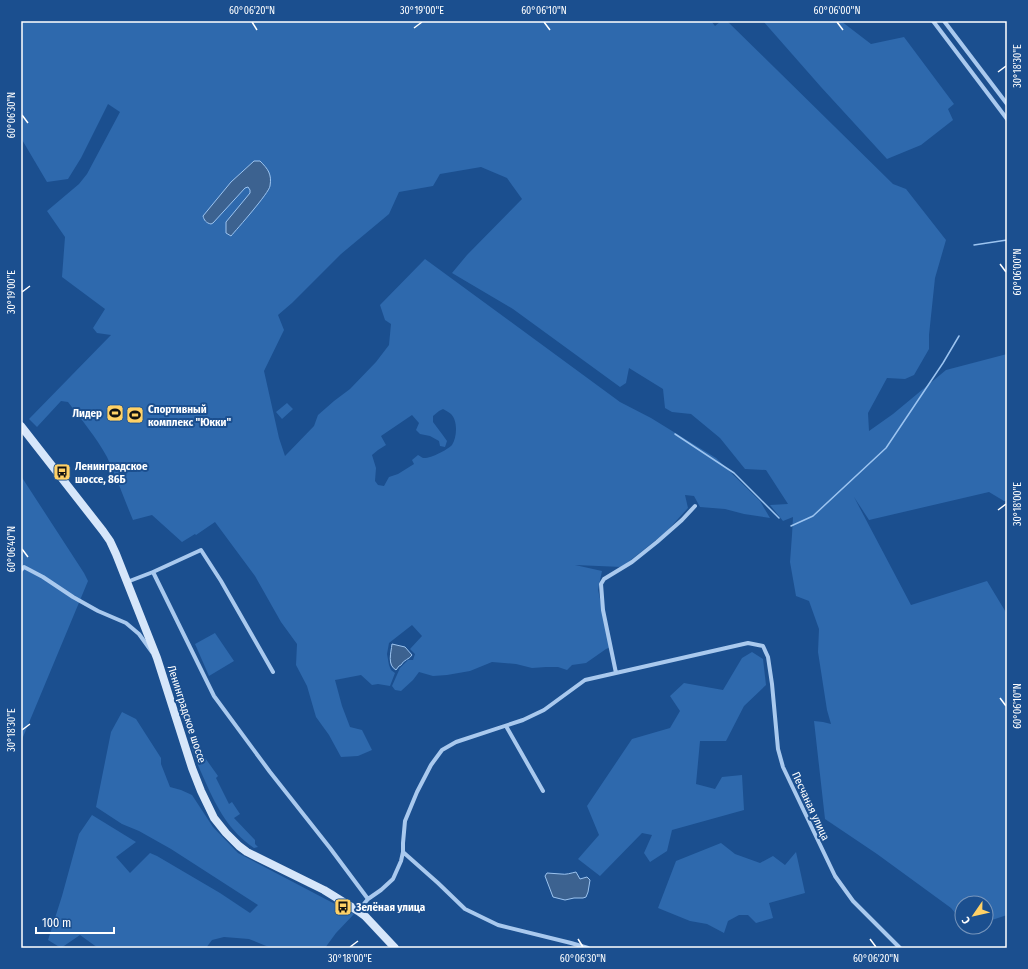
<svg xmlns="http://www.w3.org/2000/svg" width="1028" height="969" viewBox="0 0 1028 969" font-family="'Fira Sans Condensed',sans-serif">
  <style>
    .green { fill: #2e69ad; fill-rule: evenodd }
    .water { fill: #3c6290; stroke: #9cc4f0 }
    .lines { fill: none; stroke-linecap: round; stroke-linejoin: round }
    .stream { stroke: #9cc4f0; stroke-width: 1.5 }
    .street { stroke: #a9c9ee; stroke-width: 4 }
    .secondary { stroke: #d6e6fa; stroke-width: 8 }
    .ticks { fill: none; stroke: #fff; stroke-width: 1.5 }
    .labels { text-anchor: middle; stroke-width: 4; stroke-linejoin: round; paint-order: stroke }
    .poi-label { font-size: 11px; font-weight: bold; fill: #fff; stroke: #1b4f8f; text-anchor: start }
    .street-label { font-size: 11px; fill: #fff; stroke: #1b4f8f }
    .neatline { fill: none; stroke: #fff; stroke-width: 1.5 }
    .ticks-label { font-size: 10px; text-anchor: middle; fill: #fff }
  </style>
  <rect width="100%" height="100%" fill="#1b4f8f"/>
  <path class="green" d="M21,21H711L715,26L721,21H727L893,184L906,189L946,240L935,278L929,335V349L914,375L905,379L887,378L868,413L869,431L893,414L946,370L1007,354V501H1004L989,492L869,520L854,497L911,605L987,581L1007,614V915L986,922V903H962V921L951,908L877,854L825,819L814,721L823,722L831,724L827,710L818,652L819,629L809,601L796,596L790,562L792,535L793,517L783,521L770,505L788,504L766,470L745,469L720,438L691,414L672,412L665,408L663,389L629,368L626,383L620,387L513,309L452,273L467,255L522,199L507,178L481,167L440,174L433,186L399,192L389,214L341,254L292,303L278,315L284,330L264,371L279,438L285,456L314,426L318,415L334,401L350,389L376,362L389,345L391,324L385,320L380,305L425,259L620,402L651,418L716,458L760,501L770,518L744,514L725,509L700,507L694,496L685,495L688,508L666,532L622,567L575,565L602,571L598,590L611,647L606,649L586,663L572,665L567,670L558,667H546L532,668L516,664L492,662L470,671L447,675L433,676L419,672L413,680L401,691L395,690L392,686L400,668L408,660H413L415,654L410,649L422,636L412,625L389,643L387,654L389,665L391,670L395,673L390,686L378,684L372,685L361,675L335,680L342,706L350,727L362,730L372,750L358,756L341,757L329,735L316,717L307,686L296,665L297,644L281,622L255,576L215,522L196,535L195,534L182,542L152,515L133,520C124,499 117,478 107,457C96,437 81,419 68,402L61,401L37,427L29,419L111,335L97,333L93,328L105,309L62,277L65,237L47,211L79,184L87,174L120,112L108,104L81,158L68,179L47,182L21,138ZM443,409C446,411 449,412 451,414C458,421 457,437 452,445C447,450 430,459 423,458C421,457 420,456 418,455L412,460L414,464L398,474L389,477L384,486L378,485L375,481L376,468L372,455L378,450L386,445L381,436L412,415L419,423L416,430L420,434L430,436L439,441L440,446L445,447L447,441L442,434L433,422V416L439,411Z
    M763,21H841L871,44L904,37L954,104L948,109L953,120L921,145L887,159L821,87Z
    M287,403L293,409L282,419L276,412Z
    M21,476L84,573L88,581L23,737L21,745Z
    M215,633L234,661L209,676L195,644Z
    M752,652L763,659L766,685L744,706L726,741H700L696,784L715,789L722,777L742,775L744,810L672,830L667,851L650,862L644,853L652,835L642,833L600,876L578,859L599,835L587,806L632,739L670,728L680,711L670,696L684,683L723,690L742,658Z
    M122,712L136,719L161,758V764L170,787L181,790L192,795L213,827L238,853L354,914L336,933L325,948H271L249,939L224,937L212,940L206,948H98L80,935L61,948L48,940L62,896L79,834L92,815L136,842L116,857L130,873L150,853L157,856L220,893L250,913L258,905L171,849L139,831L122,824L96,807L111,732Z
    M193,745L198,748L218,776L216,778L229,804L232,802L240,814L234,818L255,840V844L258,847L254,848C229,831 217,808 205,781C200,769 194,758 191,746Z
    M721,843L735,854L760,863L773,856L785,865L796,852L805,893L769,903L773,918L756,923L748,915H739L728,921L724,933L707,924L690,921L658,908L676,861Z"/>
  <path class="water" d="M254,161H260C268,169 272,174 270,186C269,193 237,229 231,236L226,233V222L250,193V190L248,187L245,188L213,223L211,224C206,223 204,220 203,216L231,182Z
    M392,644L405,647L412,655C410,659 403,660 401,665L399,666L396,670C387,665 391,653 392,644Z
    M576,872L580,879L587,877L590,880L588,892L586,897L583,898H574L565,900L553,897L545,876L547,873C552,873 556,874 561,874C566,875 571,873 576,872Z"/>
  <g class="lines">
    <path class="stream" d="M974,245L1007,240
      M675,434L734,473L779,518
      M791,526L813,516L886,448L943,363L959,336"/>
    <path class="street" d="M933,21L1007,119
      M944,21L1007,104
      M21,570L24,567L43,577L73,597L98,611L126,623L139,634L152,652
      M153,572L201,550L221,581L273,672
      M127,582L153,572L214,696L270,772L330,848L368,899
      M616,673L603,610L601,584L604,579L632,562L657,542L682,520L695,506
      M506,726L543,791
      M403,852L438,883L465,909L498,925L571,943L588,948
      M358,911L368,899L381,890L393,879L401,861L403,852V843L405,821L417,792L431,765L442,750L456,742L523,720L544,710L585,680L748,643L763,646L768,657L772,684L778,749L783,767L835,876L853,901L900,948"/>
    <path class="secondary" d="M21,426L103,531L110,541L116,554L157,658L192,768L201,791L214,818L226,833L239,846L247,852L324,890L358,911L365,916L395,948"/>
  </g>
  <path class="ticks" d="M252,22L257,30M544,22L550,30M837,22L843,30M414,28L422,22M998,72L1006,66M22,115L28,123M1000,264L1006,272M22,292L30,286M998,510L1006,504M22,549L28,557M1000,698L1006,706M22,730L30,724M578,939L583,947M870,939L876,947M350,947L358,941"/>
  <defs>
    <g id="stadium-square" transform="scale(0.9)"><rect x="-9" y="-9" width="18" height="18" rx="4" fill="#ffd166" stroke="#1b4f8f"/><path d="M0-5a6.5 5 0 1 0 0 10a6.5 5 0 1 0 0-10ZM-3.5-1.8h7v3.6h-7Z" fill="#111"/></g>
    <g id="bus-square" transform="scale(0.9)"><rect x="-9" y="-9" width="18" height="18" rx="4" fill="#ffd166" stroke="#1b4f8f"/><path d="M-5-6H5V4H4V6H2V4H-2V6H-4V4H-5ZM-3.5-4V0h7V-4ZM-3.5 1.2v1.5H-2V1.2ZM2 1.2v1.5H3.5V1.2Z" fill="#111"/></g>
  </defs>
  <g fill-rule="evenodd">
    <use href="#stadium-square" x="115" y="413"/>
    <use href="#stadium-square" x="135" y="415"/>
    <use href="#bus-square" x="62" y="472"/>
    <use href="#bus-square" x="343" y="907"/>
  </g>
  <g class="labels">
    <g class="poi-label">
      <text x="148" y="413">Спортивный<tspan x="148" dy="13">комплекс "Юкки"</tspan></text>
      <text x="102" y="417" text-anchor="end">Лидер</text>
      <text x="75" y="470">Ленинградское<tspan x="75" dy="13">шоссе, 86Б</tspan></text>
      <text x="356" y="911">Зелёная улица</text>
    </g>
    <g class="street-label">
      <text transform="translate(187 714) rotate(72)" y="4">Ленинградское шоссе</text>
      <text transform="translate(811 806) rotate(65)" y="4">Песчаная улица</text>
    </g>
  </g>
  <rect width="1028" height="969" fill="none" stroke="#1b4f8f" stroke-width="44"/>
  <g transform="translate(974 915) rotate(236)"><circle r="19" fill="#1b4f8f" stroke="#7695bc"/>
  <path d="M0-3L7 15L0 10L-7 15Z" fill="#ffd166"/>
  <text y="-6" font-size="11" font-weight="bold" text-anchor="middle" fill="#ffffff">С</text>
  </g>
  <path d="M36 927v6h78v-6" fill="none" stroke="#ffffff" stroke-width="2"/>
  <text x="42" y="927" font-size="12" fill="#ffffff" stroke="#1b4f8f" stroke-width="3" paint-order="stroke">100 m</text>
  <rect x="22" y="22" width="984" height="925" class="neatline"/>
  <g class="ticks-label">
    <text x="252" y="14">60°06'20"N</text>
    <text x="422" y="14">30°19'00"E</text>
    <text x="544" y="14">60°06'10"N</text>
    <text x="837" y="14">60°06'00"N</text>
    <text transform="translate(1017 66) rotate(-90)" y="4">30°18'30"E</text>
    <text transform="translate(11 115) rotate(-90)" y="4">60°06'30"N</text>
    <text transform="translate(1017 272) rotate(-90)" y="4">60°06'00"N</text>
    <text transform="translate(11 292) rotate(-90)" y="4">30°19'00"E</text>
    <text transform="translate(1017 504) rotate(-90)" y="4">30°18'00"E</text>
    <text transform="translate(11 549) rotate(-90)" y="4">60°06'40"N</text>
    <text transform="translate(1017 706) rotate(-90)" y="4">60°06'10"N</text>
    <text transform="translate(11 730) rotate(-90)" y="4">30°18'30"E</text>
    <text x="350" y="962">30°18'00"E</text>
    <text x="583" y="962">60°06'30"N</text>
    <text x="876" y="962">60°06'20"N</text>
  </g>
</svg>
